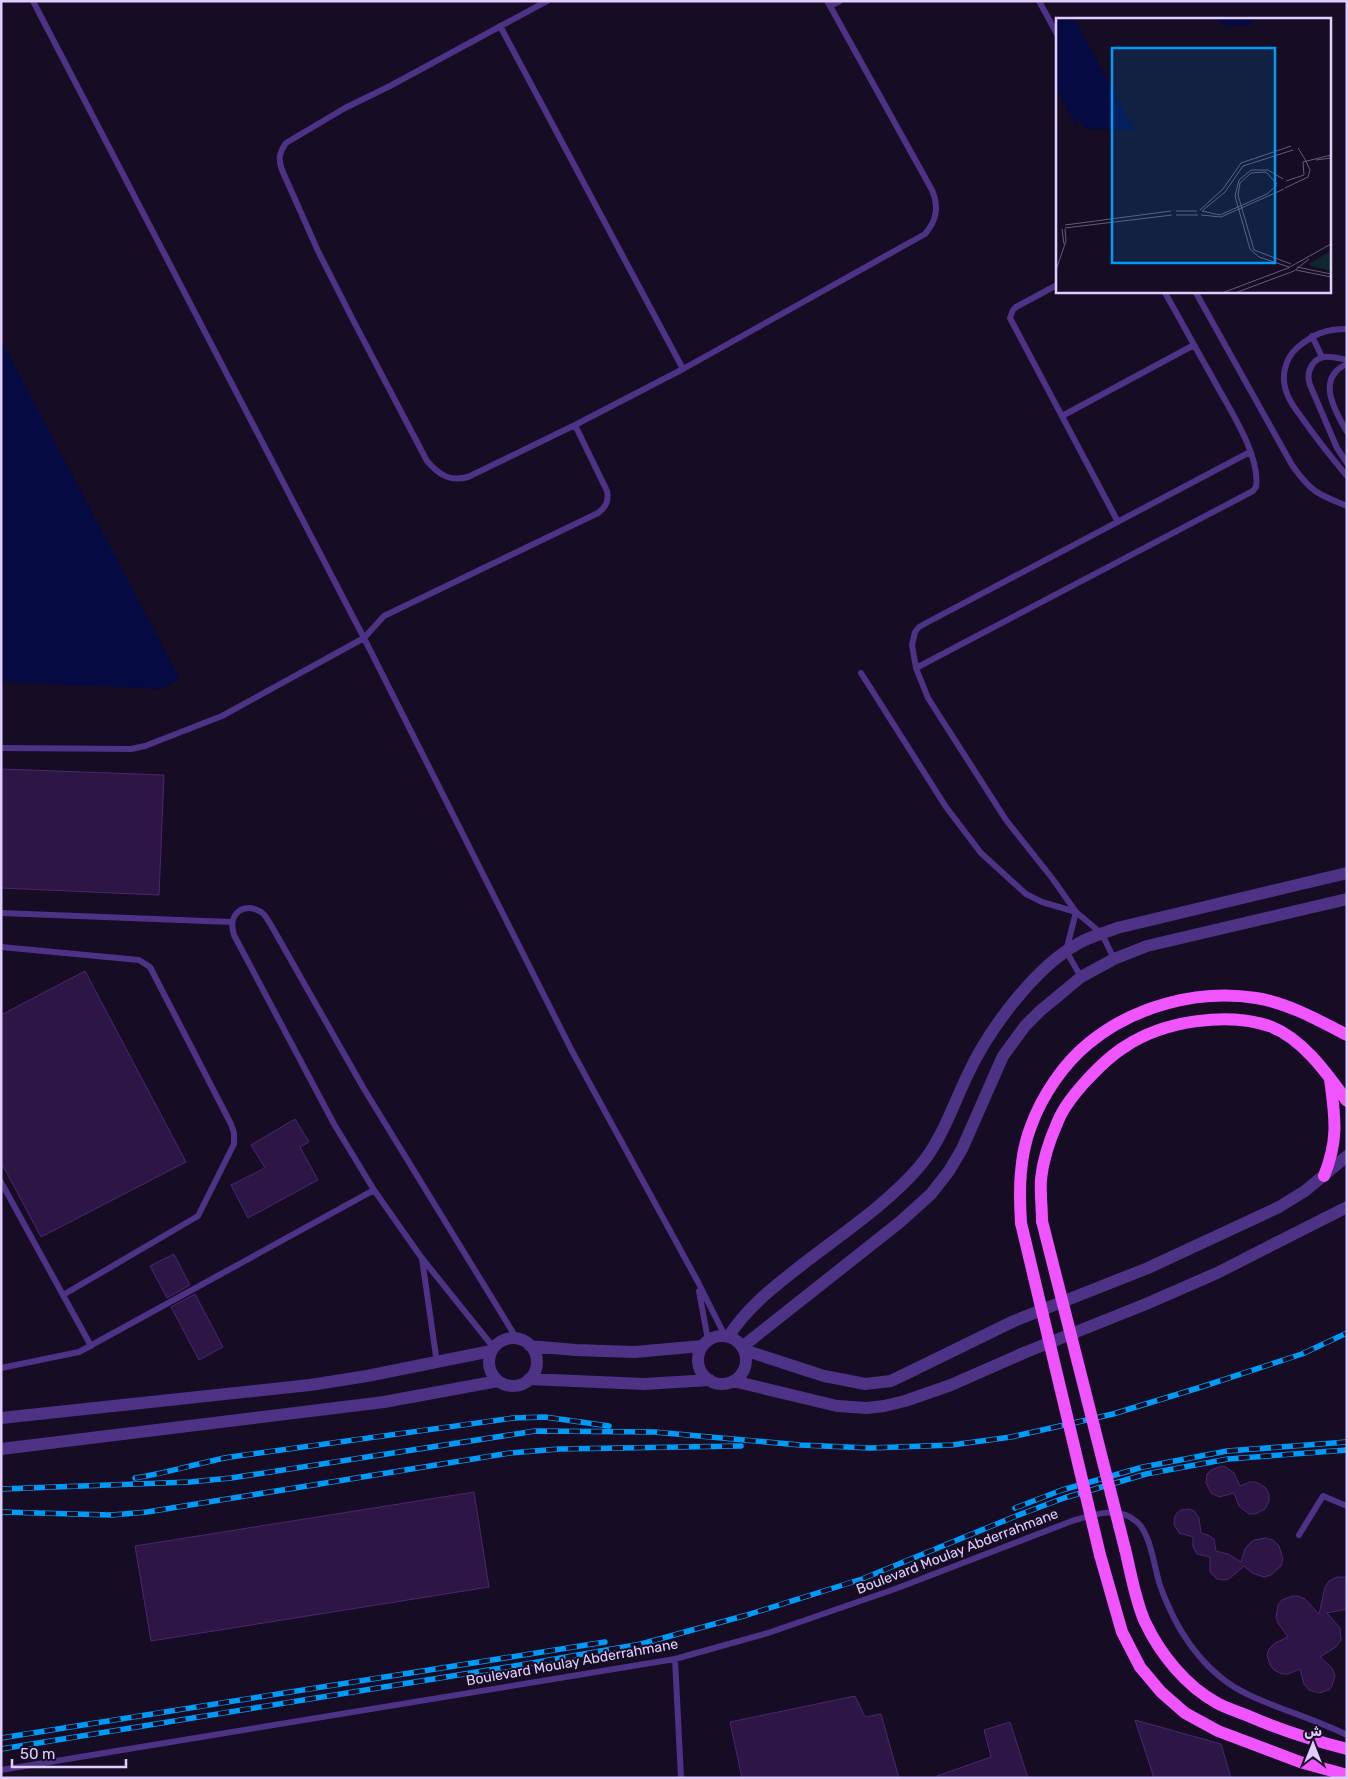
<svg xmlns="http://www.w3.org/2000/svg" width="1348" height="1779" viewBox="0 0 1348 1779" font-family="Rubik,Cairo,sans-serif">
  <style>
    .water { fill: #050a42 }
    .building { fill: #2d1645; stroke: #4b2673 }
    .lines { fill: none; stroke-linecap: round; stroke-linejoin: round }
    .service { stroke: #4d3286; stroke-width: 6 }
    .minor { stroke: #4d3286; stroke-width: 12 }
    .primary { stroke: #ef54ff; stroke-width: 12 }
    .rail-casing { stroke: #009af8; stroke-width: 5.5 }
    .rail { stroke: #160c23; stroke-width: 4; stroke-dasharray: 11; stroke-linecap: butt }
    .primary-bridge { stroke: #ef54ff; stroke-width: 12 }
    .labels { text-anchor: middle; stroke-width: 4; stroke-linejoin: round; paint-order: stroke }
    .street-label { font-size: 14px; fill: #e1cdff; stroke: #160c23 }
    .inset-road { fill: none; stroke: #67597b; stroke-width: 1 }
    .view { fill: #009af8; fill-opacity: 0.15; stroke: #009af8; stroke-width: 2.5 }
    .inset-edge { fill: none; stroke: #e1cdff; stroke-width: 2.5 }
  </style>
  <rect width="100%" height="100%" fill="#160c23"/>
  <path class="water" d="M1,340L180,679L161,689L1,682Z"/>
  <path class="building" d="M1,769L164,775L159,895L1,888Z
    M85,971L186,1162L41,1237L1,1162V1015Z
    M295,1119L309,1142L300,1147L318,1180L248,1218L231,1185L265,1168L251,1145Z
    M174,1254L190,1285L167,1298L150,1266Z
    M195,1294L223,1347L199,1360L171,1307Z
    M1221,1466L1226,1467L1234,1473L1240,1486L1250,1482H1256L1266,1488L1269,1495V1501L1265,1509L1255,1514H1249L1239,1506L1234,1493L1219,1497L1211,1493L1206,1483L1207,1474L1211,1470Z
    M474,1492L489,1587L151,1641L135,1546Z
    M1189,1509L1194,1511L1199,1518L1201,1533L1208,1535L1214,1539L1216,1551L1228,1554L1241,1562L1245,1549L1249,1544L1254,1540L1266,1538L1273,1540L1279,1546L1283,1559L1281,1566L1271,1575L1264,1577L1252,1573L1244,1566L1229,1579L1224,1580L1217,1579L1210,1572V1557L1197,1554L1193,1547V1537L1179,1533L1174,1524L1175,1516L1177,1513L1181,1510Z
    M1337,1577H1347V1609L1327,1613L1340,1628L1341,1640L1336,1647L1320,1657L1332,1668L1335,1676L1332,1686L1329,1690L1319,1693L1309,1690L1304,1684L1300,1669L1288,1674H1282L1274,1670L1270,1665L1267,1655L1269,1649L1275,1643L1288,1637L1278,1623L1276,1617L1278,1605L1282,1600L1292,1596H1298L1305,1599L1319,1614L1325,1587L1329,1581Z
    M855,1696L865,1717L881,1714L899,1778H742L730,1722Z
    M1135,1720L1221,1744L1231,1778H1154Z
    M1010,1722L1028,1778H937V1776L991,1757L984,1730Z"/>
  <g class="lines">
    <path class="service" d="M33,1L364,638L572,1051L698,1282L725,1336
      M547,1L390,86L345,108L286,143C279,153 278,159 282,170L318,251L354,322L427,461C439,475 450,482 468,477L575,425L683,369
      M827,1L830,6L840,1
      M1039,1L1057,34
      M500,26L683,369L925,234C937,220 939,207 932,190L830,6
      M1057,285L1016,307L1013,310L1010,318L1118,522
      M1195,291L1292,465C1311,492 1317,494 1347,506
      M1347,329C1325,329 1314,334 1298,347C1284,359 1280,379 1288,396C1291,404 1297,411 1302,418C1316,438 1331,457 1347,476
      M1312,336L1322,357
      M1347,360C1341,359 1336,357 1330,357C1314,355 1305,371 1310,385L1337,448L1347,463
      M1347,364C1315,378 1335,411 1347,432
      M1062,416L1194,345
      M916,668L1253,491L1256,487C1261,454 1226,404 1211,375C1195,347 1180,319 1164,291
      M861,673L946,807L981,853L1026,894L1042,902L1076,912
      M1,748L131,749L145,746L222,716L364,638L384,616L598,513C606,507 609,501 607,491L575,425
      M1076,912L1066,951L1081,977
      M1,913L231,922
      M1,947L139,960L150,967L231,1124L234,1133V1144L198,1216L63,1295
      M1114,959L1102,934L1076,912L1052,878L1006,820L928,698L916,668L912,645L915,632L919,627L928,622L1250,452
      M1,1182L91,1346
      M422,1259L437,1363
      M699,1291L708,1340
      M494,1348L421,1257L374,1190L334,1124L234,935C227,914 244,901 261,912C266,915 268,921 271,925L364,1089L517,1339
      M1,1368L79,1352L374,1190
      M1299,1535L1323,1496L1347,1506
      M675,1659L681,1778
      M1,1770L675,1659L768,1633L895,1589L1072,1521C1093,1515 1118,1505 1137,1522C1150,1533 1154,1565 1159,1582C1161,1589 1164,1596 1167,1603C1183,1641 1210,1677 1249,1695C1281,1710 1315,1719 1347,1735"/>
    <path class="minor" d="M698 1360a24 24 0 1 1 48 0a24 24 0 1 1-48 0Z
      M728,1337C748,1306 775,1286 803,1264C843,1233 886,1205 919,1167C942,1140 953,1105 968,1074C989,1029 1035,967 1079,943C1091,936 1105,933 1117,928L1347,873
      M489 1362a24 24 0 1 1 48 0a24 24 0 1 1-48 0Z
      M530,1346L575,1350L635,1352L702,1346
      M742,1347L900,1222L931,1194L949,1171L962,1149L1003,1056L1025,1026L1040,1011L1081,977L1114,959L1147,946L1347,899
      M744,1350L824,1376L845,1380L865,1384L891,1381L1014,1321L1148,1268L1279,1207L1305,1191L1347,1156
      M529,1379L644,1384L710,1380
      M733,1381L837,1406L867,1408L884,1406L905,1401L951,1385L1026,1352L1146,1304L1217,1273L1347,1207
      M1,1418L310,1385L367,1376L491,1351
      M1,1449L384,1402L498,1381"/>
    <path class="primary" d="M1324,1176C1339,1139 1335,1117 1330,1079
      M1042,1221C1042,1207 1040,1192 1041,1179C1043,1159 1050,1139 1058,1121C1064,1106 1076,1092 1086,1081C1098,1068 1111,1055 1126,1046C1164,1021 1229,1011 1272,1027C1303,1039 1328,1075 1347,1101
      M1021,1223C1019,1191 1019,1157 1031,1126C1042,1096 1063,1064 1089,1043C1134,1006 1198,989 1256,998C1288,1003 1318,1020 1347,1035
      M1125,1549C1131,1573 1135,1600 1145,1622C1160,1654 1186,1686 1217,1703C1226,1708 1236,1711 1246,1715C1278,1729 1312,1740 1347,1749
      M1100,1555L1122,1632L1140,1667L1161,1692L1185,1713L1218,1731L1300,1762L1347,1775"/>
    <g class="rail-casing">
      <path id="rail" d="M135,1478C168,1473 198,1463 230,1457L513,1418L545,1417L609,1426
        M1,1489L190,1482L231,1478L535,1431L654,1432L800,1445L870,1448L952,1445L1011,1437L1113,1414L1198,1388L1302,1354L1347,1333
        M1015,1508L1062,1490L1143,1467L1227,1451L1347,1442
        M1,1512L112,1515L147,1512L510,1453L559,1449L741,1446
        M1,1738L605,1642
        M1,1749L526,1664L641,1644L747,1615L862,1579L1016,1516L1064,1498L1146,1474L1228,1459L1347,1450"/>
    </g>
    <use href="#rail" class="rail"/>
    <path class="primary-bridge" d="M1042,1221L1125,1549
      M1021,1223L1100,1555"/>
  </g>
  <g class="labels">
    <g class="street-label">
      <text transform="translate(957 1551) rotate(-21)" y="5">Boulevard Moulay Abderrahmane</text>
      <text transform="translate(572 1662) rotate(-10)" y="5">Boulevard Moulay Abderrahmane</text>
    </g>
  </g>
  <g transform="translate(1056 18)">
    <rect width="275" height="275" fill="#160c23"/>
    <path d="M275,233V253L254,248V245Z" fill="#0e262d"/>
    <path d="M0,1H19L78,112L29,111L22,101L19,103L22,111L0,70ZM160,1H199L193,7L171,9Z" fill="#050a42"/>
    <path class="inset-road" d="M242,130L250,143M260,142L275,140M227,161L212,152H195L183,162L179,178L194,231L203,239L233,249M230,163L248,157L247,144L275,137M221,166L210,154L195,155L184,165L182,177L198,232L235,246M229,170L252,159L254,152L250,143M144,192L167,171L185,145L235,128M120,193H141M146,193L169,174L187,148L237,132M146,193L164,197L211,176L221,167M120,197H142M145,197L165,199L228,171M9,207L115,193M9,210L116,197M6,211L8,226M241,249L275,256M0,252L10,223L9,211M240,252L275,259M166,275L232,250L275,226M179,275L238,253L253,241"/>
    <path class="view" d="M56,30H219V245H56Z"/>
    <rect width="275" height="275" class="inset-edge"/>
  </g>
  <rect width="1348" height="1779" fill="none" stroke="#e1cdff" stroke-width="5"/>
  <g transform="translate(1313 1744)" stroke="#160c23" stroke-width="4" paint-order="stroke">
  <path d="M0-4L9 19L0 12L-9 19Z" fill="#e1cdff"/>
  <text y="-8" font-size="14" font-weight="bold" text-anchor="middle" fill="#e1cdff">ش</text>
  </g>
  <path d="M12 1759v8h114v-8" fill="none" stroke="#e1cdff" stroke-width="2.5"/>
  <text x="20" y="1759" font-size="15" fill="#e1cdff" stroke="#160c23" stroke-width="4" paint-order="stroke">50 m</text>
</svg>
